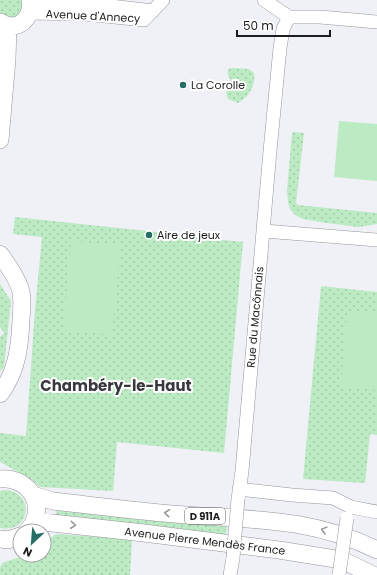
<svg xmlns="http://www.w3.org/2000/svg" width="377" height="575" viewBox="0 0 377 575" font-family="Poppins,sans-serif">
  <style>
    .grass { fill: url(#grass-dots) }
    .garden { fill: #bceac3 }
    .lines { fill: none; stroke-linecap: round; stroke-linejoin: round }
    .minor-casing { stroke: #94959b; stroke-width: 14 }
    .major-casing { stroke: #94959b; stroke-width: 18 }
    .minor { stroke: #fff; stroke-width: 13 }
    .major { stroke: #fff; stroke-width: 17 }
    .minor-bridge-casing { stroke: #94959b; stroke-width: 14; stroke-linecap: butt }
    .minor-bridge { stroke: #fff; stroke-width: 13 }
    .oneway { stroke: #99999a }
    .poi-dot { fill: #256e66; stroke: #fff; stroke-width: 1.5 }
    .labels { text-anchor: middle; stroke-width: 4; stroke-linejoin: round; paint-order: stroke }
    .shield { fill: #fff; stroke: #616162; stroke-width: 1 }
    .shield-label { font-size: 10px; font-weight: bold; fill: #1d1d1f }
    .street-label { font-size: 11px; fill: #1d1d1f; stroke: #fff }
    .poi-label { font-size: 11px; fill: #1d1d1f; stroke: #fff; text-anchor: start }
    .district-label { font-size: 15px; font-weight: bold; fill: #38383d; stroke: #fff }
  </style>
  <defs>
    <pattern id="grass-dots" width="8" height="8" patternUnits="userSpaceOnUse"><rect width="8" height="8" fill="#bceac3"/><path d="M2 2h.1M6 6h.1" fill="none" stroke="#a1c8a7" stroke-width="1.8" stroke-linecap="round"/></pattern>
  </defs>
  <rect width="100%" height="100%" fill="#f0f1f7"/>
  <path class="grass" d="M0,0H25L19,20L0,15Z
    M232,68L249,69L254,73C256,85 249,97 238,103L228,99C225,92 227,86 231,80C228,76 227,74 228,69Z
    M292,132L304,133L296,203L298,205L377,213V224L359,227L327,223L303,219L295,215L290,209L288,202L287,191Z
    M15,217L156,232H177V235L243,242L224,453L117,442L113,491L40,487L31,479L0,462V433L26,436L35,310L42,237L13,234Z
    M0,284L11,301L4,367L0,371V337L4,333L0,327Z
    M321,286L377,292V435L370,434L365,483L303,479Z
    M6,490C36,493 30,534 0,528V491Z
    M57,506L227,523L226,535L56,516Z
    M56,534L132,539L130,575H0V568L2,563L26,555H44V543Z"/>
  <path class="garden" d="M339,121L377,124V181L334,177Z
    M71,241L121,245L112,335L63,330Z
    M347,311L377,313V390L341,387Z"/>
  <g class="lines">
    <g class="minor-casing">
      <path id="minor" d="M38,0L86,3L153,11
        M264,0L289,17H320L377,22
        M30,13L86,14L144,20L163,0
        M264,231L377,240
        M239,489L292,495L333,498L351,507L377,512
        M238,499L242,471L270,151L280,48L283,29L289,17
        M230,575L233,558"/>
    </g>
    <g class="major-casing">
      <path id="major" d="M0,22C17,33 33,19 30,0
        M0,140L7,59L8,25
        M0,254C7,264 16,276 20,288C23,298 22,308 21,319C20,346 17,372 0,394
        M0,479C30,476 49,509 27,531
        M33,495L53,501C98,506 142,512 187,515C256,520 313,518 377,550
        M34,521L144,533L279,550L342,560L373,575
        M0,539L8,540L20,536"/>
    </g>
    <use href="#minor" class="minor"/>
    <use href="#major" class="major"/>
    <g class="minor-bridge-casing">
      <path id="minor-bridge" d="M233,558L238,499
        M339,575L347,518"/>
    </g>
    <use href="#minor-bridge" class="minor-bridge"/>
  </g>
  <defs><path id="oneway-chevron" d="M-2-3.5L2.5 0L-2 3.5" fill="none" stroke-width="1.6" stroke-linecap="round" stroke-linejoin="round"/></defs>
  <g class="oneway">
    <use href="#oneway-chevron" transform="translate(167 513) rotate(-174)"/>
    <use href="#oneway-chevron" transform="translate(73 525) rotate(6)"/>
    <use href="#oneway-chevron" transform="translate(324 530) rotate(-165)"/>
  </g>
  <g class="poi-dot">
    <circle cx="183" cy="85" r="4"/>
    <circle cx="149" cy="235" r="4"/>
  </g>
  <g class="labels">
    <rect class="shield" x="185" y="508" width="40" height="16" rx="3"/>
    <g class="shield-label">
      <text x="205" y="520">D 911A</text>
    </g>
    <g class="street-label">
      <text transform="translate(93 16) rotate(3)" y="4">Avenue d'Annecy</text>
      <text transform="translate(255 317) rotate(-85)" y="4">Rue du Macônnais</text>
      <text transform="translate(205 541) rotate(7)" y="4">Avenue Pierre Mendès France</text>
    </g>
    <g class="poi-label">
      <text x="191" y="89">La Corolle</text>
      <text x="157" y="239">Aire de jeux</text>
    </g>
    <g class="district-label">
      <text x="116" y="391">Chambéry-le-Haut</text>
    </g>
  </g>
  <g transform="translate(32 543) rotate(206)"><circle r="19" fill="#ffffff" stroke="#a5a5a5"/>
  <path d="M0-3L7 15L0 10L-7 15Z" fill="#256e66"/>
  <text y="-6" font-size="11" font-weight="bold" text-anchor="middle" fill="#1d1d1f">N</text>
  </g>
  <path d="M237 30v6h93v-6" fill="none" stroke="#1d1d1f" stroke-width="2"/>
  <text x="243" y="30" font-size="12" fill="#1d1d1f" stroke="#ffffff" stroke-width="3" paint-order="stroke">50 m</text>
</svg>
